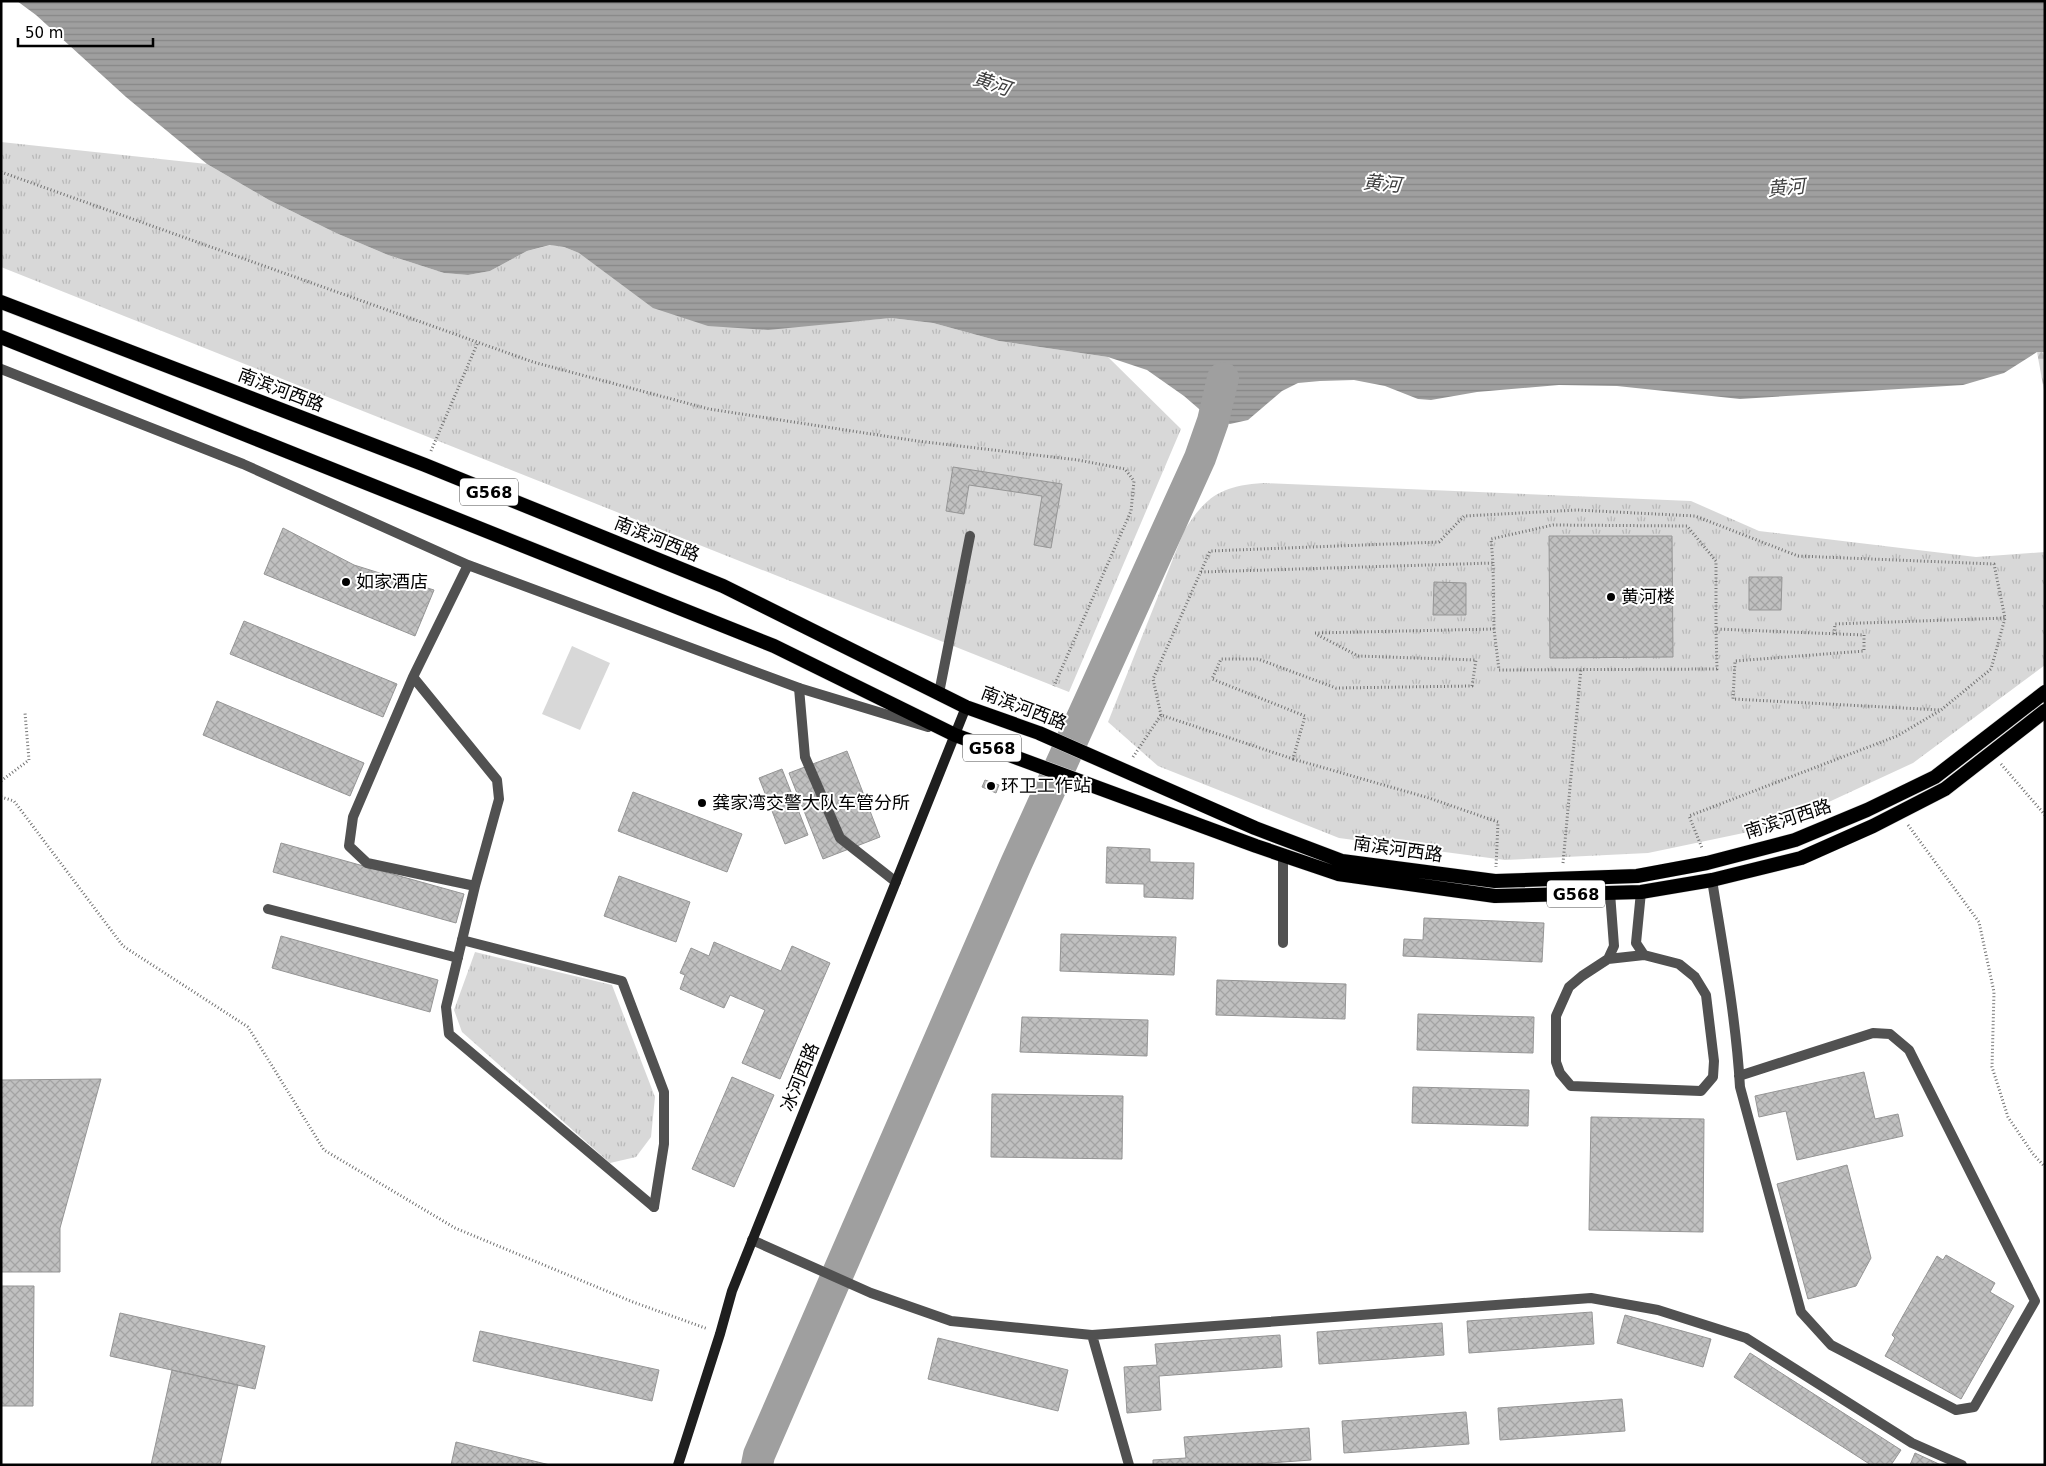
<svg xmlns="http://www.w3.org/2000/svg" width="2046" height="1466" viewBox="0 0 2046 1466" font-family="'DejaVu Sans','Noto Sans SC',sans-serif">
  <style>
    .grass { fill: url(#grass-tufts) }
    .forest { fill: url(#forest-firs) }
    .pitch { fill: #d8d8d8 }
    .water { fill: url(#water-rules) }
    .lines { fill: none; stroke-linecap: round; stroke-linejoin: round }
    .river { stroke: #9f9f9f; stroke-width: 32 }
    .building { fill: url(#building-cross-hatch); stroke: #959595 }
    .trunk-casing { stroke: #dbdbdb; stroke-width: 15 }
    .path { stroke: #737373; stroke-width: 3; stroke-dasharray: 1 2.5; stroke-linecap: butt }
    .service { stroke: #515151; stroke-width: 10 }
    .minor { stroke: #515151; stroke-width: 10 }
    .secondary { stroke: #1e1e1e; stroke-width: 10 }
    .trunk { stroke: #000; stroke-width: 14 }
    .poi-dot { fill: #000; stroke: #fff; stroke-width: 2 }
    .labels { text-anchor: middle; stroke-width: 4; stroke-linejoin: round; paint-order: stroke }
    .shield { fill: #fff; stroke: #4c4c4c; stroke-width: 1 }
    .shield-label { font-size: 16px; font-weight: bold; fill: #000 }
    .street-label { font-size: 18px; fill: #000; stroke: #fff }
    .poi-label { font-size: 18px; fill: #000; stroke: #fff; text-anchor: start }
    .water-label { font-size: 19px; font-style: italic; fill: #404040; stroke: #fff }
  </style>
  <defs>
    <pattern id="grass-tufts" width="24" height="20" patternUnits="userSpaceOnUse" patternTransform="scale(1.25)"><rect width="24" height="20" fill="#d8d8d8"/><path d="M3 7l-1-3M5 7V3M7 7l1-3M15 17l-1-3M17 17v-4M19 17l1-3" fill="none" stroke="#b8b8b8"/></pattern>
    <pattern id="forest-firs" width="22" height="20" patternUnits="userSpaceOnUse" patternTransform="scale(1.25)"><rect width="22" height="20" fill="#d8d8d8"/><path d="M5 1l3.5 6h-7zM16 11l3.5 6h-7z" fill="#b8b8b8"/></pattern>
    <pattern id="water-rules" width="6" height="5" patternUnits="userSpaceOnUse" patternTransform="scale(1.25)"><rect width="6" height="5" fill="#9f9f9f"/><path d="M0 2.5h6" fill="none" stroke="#878787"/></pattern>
    <pattern id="building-cross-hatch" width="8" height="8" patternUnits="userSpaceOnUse" patternTransform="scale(1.25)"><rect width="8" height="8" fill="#c0c0c0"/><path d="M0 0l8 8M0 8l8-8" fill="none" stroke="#a3a3a3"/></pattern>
  </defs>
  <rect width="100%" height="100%" fill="#fff"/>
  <path class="grass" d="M1,142L207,164L269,200L336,233L388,255L444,273L468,275L490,271L527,251L551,245L564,247L579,253L846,322L891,318L933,323L999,341L1108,357L1181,429L1069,692L1,267Z
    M1263,483L1691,501L1759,531L1976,557L2045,552V665L1913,763L1777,826L1648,853L1505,860L1339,838L1158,766L1108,722L1184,531C1206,496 1221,486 1263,483Z
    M475,952L612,985L655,1097L651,1137L636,1157L610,1163L462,1032L454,1010Z"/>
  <path class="forest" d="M2037,352H2045V396Z"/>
  <path class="pitch" d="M572,646L610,663L580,730L542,714Z"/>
  <path class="water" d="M17,1H2045V352H2037L2004,373L1963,385L1740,399L1617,386L1559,385L1477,392L1431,400L1418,399L1385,386L1354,380L1320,381L1298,383L1282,391L1248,420L1230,424L1213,421L1184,396L1147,370L1108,357L999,341L933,323L891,318L768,330L708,326L653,308L579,253L564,247L550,245L527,251L490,271L468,275L444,273L388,255L336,233L269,200L207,164L126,97L36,15Z"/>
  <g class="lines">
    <path class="river" d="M757,1465L759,1455L1016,864L1200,458L1213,421L1223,378"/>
  </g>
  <path class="building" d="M953,467L1062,484L1051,548L1034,545L1042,496L969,485L964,514L946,511Z
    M283,528L354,565L434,590L415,636L264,574Z
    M1549,536H1672L1673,657L1550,658Z
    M1749,577H1782L1781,610H1749Z
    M1434,582L1466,583V615H1433Z
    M244,621L397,684L383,717L230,654Z
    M217,701L364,763L350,796L203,735Z
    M847,751L880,837L823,859L789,773Z
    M782,769L808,835L785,844L759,778Z
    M985,780L999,785L996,793L982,787Z
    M633,792L742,834L727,872L618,831Z
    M281,843L464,894L456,923L273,872Z
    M1107,847L1150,849V862L1194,863L1193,899L1144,897V884L1106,883Z
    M619,876L690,902L676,942L604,916Z
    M1424,918L1544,923L1542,962L1403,956L1404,939L1423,940Z
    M1061,934L1176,937L1174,975L1060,971Z
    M281,936L438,980L430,1012L272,968Z
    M714,942L781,971L792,946L830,963L780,1079L742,1063L765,1010L730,995L724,1008L680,989L685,975L680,973L691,948L709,956Z
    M1217,980L1346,984L1345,1019L1216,1015Z
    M1418,1014L1534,1017L1533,1053L1417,1050Z
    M1022,1017L1148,1020L1147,1056L1020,1052Z
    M1864,1072L1875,1119L1898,1114L1903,1136L1797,1160L1786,1111L1759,1117L1755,1096Z
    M732,1077L774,1095L734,1187L692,1169Z
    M101,1079L60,1228V1272H1V1080Z
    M1413,1087L1529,1090L1528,1126L1412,1123Z
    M992,1094L1123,1096L1122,1159L991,1157Z
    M1591,1117L1704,1119L1703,1232L1589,1230Z
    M1847,1165L1871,1258L1856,1286L1808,1299L1777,1184Z
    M1946,1255L1995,1283L1990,1292L2014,1306L1961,1399L1885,1356L1895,1338L1892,1335L1937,1256L1943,1260Z
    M1,1286H34L33,1406H1Z
    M1592,1312L1594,1344L1469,1353L1467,1321Z
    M120,1313L265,1346L255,1389L110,1356Z
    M1625,1315L1711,1339L1703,1367L1617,1343Z
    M1442,1323L1444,1355L1319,1364L1317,1332Z
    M480,1331L659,1370L652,1401L473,1361Z
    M1280,1335L1282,1367L1159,1376L1161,1410L1127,1413L1124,1367L1157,1365L1155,1344Z
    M938,1338L1068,1370L1058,1411L928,1379Z
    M1750,1353L1901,1450L1891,1465H1871L1734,1377Z
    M172,1370L238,1385L220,1465H151Z
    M1622,1399L1625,1431L1500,1440L1498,1408Z
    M1466,1412L1469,1444L1344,1453L1342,1421Z
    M1309,1428L1311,1460L1242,1465H1153V1460L1186,1458L1184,1437Z
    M456,1442L550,1465H451Z
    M1915,1453L1941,1465H1910Z"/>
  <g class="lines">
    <g class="trunk-casing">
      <path id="trunk" d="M1,302L425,465L723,586L966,707L1039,733L1255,828L1342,861L1495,881L1637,876L1707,863L1795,840L1867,810L1935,777L2045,692
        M1,337L774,646L955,735L1256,846L1338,874L1495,896L1641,892L1712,880L1801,858L1873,826L1945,789L2045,711"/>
    </g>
    <path class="path" d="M1,172L533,362L709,409L917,441L1078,460L1125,469L1134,481L1131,511L1054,686
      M431,451L478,342
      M1493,563L1491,539L1553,525L1687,526L1716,561V629
      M1201,572L1493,563L1494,629
      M1315,633L1494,629L1499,670L1717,669L1716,629L1864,635V651L1735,661L1733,699L1941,710
      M1834,634L1835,624L2005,618
      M1161,715L1153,679L1210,551L1439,542L1464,516L1577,510L1695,516L1798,556L1994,564L2005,618L1991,669L1941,710L1897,736L1689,816L1702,848
      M1133,757L1161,715L1293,759L1305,716L1212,679L1221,659H1258L1336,688L1472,686L1476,660L1358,656L1316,634
      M1293,759L1429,798L1498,822L1496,867
      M2001,764L2045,815
      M1,781L29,760L25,713
      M1,797L14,801L123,946L248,1027L324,1150L455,1228L633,1302L708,1329
      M1908,825L1979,922L1994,992L1992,1067L2008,1117L2033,1154L2045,1167
      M1563,863L1581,668"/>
    <path class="service" d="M799,688L805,757L840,838L896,882
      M939,693L970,536
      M1283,855V943
      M1712,880C1723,949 1736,1018 1740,1087L1801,1312L1831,1345L1956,1410L1974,1407L2035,1301L1909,1050L1890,1034L1873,1033L1739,1076
      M1610,893L1614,946L1608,959L1582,976L1569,987L1556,1016V1062L1560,1073L1571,1086L1701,1091L1713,1077L1714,1061L1706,995L1695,977L1679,964L1644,955L1636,943L1641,892
      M462,940L622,981L664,1092V1144L654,1207
      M1608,959L1644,955"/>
    <path class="minor" d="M1,369L243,464L468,565L799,688L928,727
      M468,565L413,677L353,817L349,846L367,863L475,886
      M413,677L497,780L499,799L475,886L446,1007L449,1034L654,1207
      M268,909L458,958
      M752,1240L871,1293L951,1321L1092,1335
      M1129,1465L1092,1335L1591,1298L1658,1310L1746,1338L1912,1443L1962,1465"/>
    <path class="secondary" d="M678,1465L720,1334L732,1291L966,707"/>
    <use href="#trunk" class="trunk"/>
  </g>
  <g class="poi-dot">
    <circle cx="346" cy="582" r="5"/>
    <circle cx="1611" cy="597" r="5"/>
    <circle cx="991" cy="786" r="5"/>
    <circle cx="702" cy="803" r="5"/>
  </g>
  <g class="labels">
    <g class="shield">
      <rect x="460" y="478.5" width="58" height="27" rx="4"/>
      <rect x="963" y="734.5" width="58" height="27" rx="4"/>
      <rect x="1547" y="880.5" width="58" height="27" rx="4"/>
    </g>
    <g class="shield-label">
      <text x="489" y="498">G568</text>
      <text x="992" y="754">G568</text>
      <text x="1576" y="900">G568</text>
    </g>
    <g class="street-label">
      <text transform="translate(281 390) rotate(21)" y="6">南滨河西路</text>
      <text transform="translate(657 539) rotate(22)" y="6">南滨河西路</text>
      <text transform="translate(1024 708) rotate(21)" y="6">南滨河西路</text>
      <text transform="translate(1788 819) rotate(-18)" y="6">南滨河西路</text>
      <text transform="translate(1398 849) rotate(8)" y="6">南滨河西路</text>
      <text transform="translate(800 1077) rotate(-68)" y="6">冰河西路</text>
    </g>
    <g class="poi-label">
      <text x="356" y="588">如家酒店</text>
      <text x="1621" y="603">黄河楼</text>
      <text x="1001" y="792">环卫工作站</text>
      <text x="712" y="809">龚家湾交警大队车管分所</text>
    </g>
    <g class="water-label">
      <text transform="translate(992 83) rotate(18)" y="7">黄河</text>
      <text transform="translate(1382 183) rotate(5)" y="7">黄河</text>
      <text transform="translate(1786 187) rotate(-5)" y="7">黄河</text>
    </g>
  </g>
  <rect width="2046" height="1466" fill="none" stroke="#000000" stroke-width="5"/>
  <path d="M18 38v8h135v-8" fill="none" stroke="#000000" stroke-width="2.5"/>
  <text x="25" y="38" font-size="15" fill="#000000" stroke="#ffffff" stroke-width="4" paint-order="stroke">50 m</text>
</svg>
